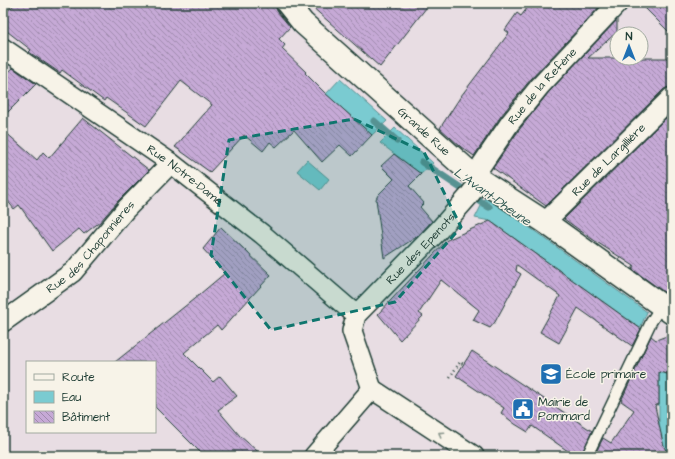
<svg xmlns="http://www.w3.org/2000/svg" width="675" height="459" viewBox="0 0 675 459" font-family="'Architects Daughter',sans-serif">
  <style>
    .water { fill: #7acbd1; stroke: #569292 }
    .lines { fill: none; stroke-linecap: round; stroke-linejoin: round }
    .stream { stroke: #569292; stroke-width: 7 }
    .building { fill: url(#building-back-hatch); stroke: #1f3d34 }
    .service-casing { stroke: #1f3d34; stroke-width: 13 }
    .minor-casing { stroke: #1f3d34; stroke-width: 22 }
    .secondary-casing { stroke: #1f3d34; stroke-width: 25 }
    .path { stroke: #1f3d34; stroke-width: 2.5; stroke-dasharray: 1 3; stroke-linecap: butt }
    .service { stroke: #f7f3e8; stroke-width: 10 }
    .minor { stroke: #f7f3e8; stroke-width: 19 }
    .secondary { stroke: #f7f3e8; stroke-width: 22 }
    .oneway { stroke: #8b988e }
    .marked { fill: #0f766e; fill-opacity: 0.2; stroke: #0f766e; stroke-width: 3; stroke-dasharray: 8 5; stroke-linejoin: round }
    .labels { text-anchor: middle; stroke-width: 3; stroke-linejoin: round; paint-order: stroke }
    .street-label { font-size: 12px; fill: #1f3d34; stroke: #f7f3e8 }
    .poi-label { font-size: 12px; fill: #1f3d34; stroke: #f7f3e8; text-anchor: start }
    .water-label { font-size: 13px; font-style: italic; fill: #315953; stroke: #f7f3e8 }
  </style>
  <defs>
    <pattern id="building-back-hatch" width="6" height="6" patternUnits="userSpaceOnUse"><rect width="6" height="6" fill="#c6a9d6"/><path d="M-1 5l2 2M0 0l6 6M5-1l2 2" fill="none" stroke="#a08bae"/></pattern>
  </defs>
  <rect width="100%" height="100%" fill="#e8dde3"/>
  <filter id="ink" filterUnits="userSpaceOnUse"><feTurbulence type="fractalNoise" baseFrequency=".025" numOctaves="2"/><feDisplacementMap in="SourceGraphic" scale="8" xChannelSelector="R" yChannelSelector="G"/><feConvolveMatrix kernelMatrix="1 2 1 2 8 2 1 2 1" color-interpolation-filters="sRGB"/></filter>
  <g filter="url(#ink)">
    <path class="water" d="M340,79L387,121L372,135L326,94Z
      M395,128L433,163L421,174L380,143Z
      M307,160L329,179L320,190L297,171Z
      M485,198L497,204L647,312L640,328L490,221L475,218Z
      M659,372L672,375V456H667L659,427Z"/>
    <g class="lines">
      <path class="stream" d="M374,121L397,141
        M422,162L489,207"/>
    </g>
    <path class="building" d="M16,3H275L277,11L290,27L279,39L285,45L282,49L306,72L305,73L325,93L372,135L352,156L340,145L322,162L294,130L276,147L270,142L263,151L244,135L210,172L175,147L212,105L181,81L146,126L106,98L104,101L62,70L60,73L29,52L31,50L3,28V15Z
      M303,3H430L380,67L311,6L308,9Z
      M531,3H603L531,79L501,116L474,156L461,147L440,128L461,96L509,33L505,30L517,13L521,16Z
      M640,3H672V35Z
      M617,20V32L588,58H672V86L664,89L546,206L493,168L519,130L548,93Z
      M13,68L36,84L3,117V77Z
      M672,112V298L632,269L634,266L592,239L564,219Z
      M83,118L149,170L118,201L100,222L84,234L79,229L52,251L19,205L14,209L3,195V130L37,160L43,152L49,158Z
      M394,154L421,174L409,186L424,203L420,207L432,221L418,236L384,258L376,199L378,195L394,179L381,166Z
      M490,221L641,329L632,346L578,308L559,343L540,332L560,296L517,265L516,271L521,274L495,322L490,328L473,320L479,310L441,280L419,313L423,316L400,340L378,314L447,240Z
      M221,227L271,275L221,330L217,325L184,353L213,382L220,376L237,396L218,410L240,436L263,456H204L155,407V362H115L194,299L225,273L203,249Z
      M672,334V375L659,372V404L655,406L663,443L668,456H594L603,438L611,443L634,410L621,401L651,336L656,340Z
      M472,351L592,431L581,456H575L532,426L528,432L515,424L501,413L504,408L456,376Z"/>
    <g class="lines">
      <g class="service-casing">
        <path id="service" d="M587,456L651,322L661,306"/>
      </g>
      <g class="minor-casing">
        <g id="minor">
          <path id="s1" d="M3,48L171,163L262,234L356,315"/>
          <path id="s2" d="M474,176L510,123L540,86L618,3"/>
          <path id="s3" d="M545,222L672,97"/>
          <path id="s4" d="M3,322L73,272L126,209L171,163"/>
          <path d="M372,389L474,456"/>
          <path id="s5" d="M314,456L372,389L352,331L356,315L438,231L468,197L481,180"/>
        </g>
      </g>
      <g class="secondary-casing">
        <g id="secondary">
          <path id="s6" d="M287,3L303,23L474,176L545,222L672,313"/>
        </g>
      </g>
      <path class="path" d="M450,377L460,362L463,364"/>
      <use href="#service" class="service"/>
      <use href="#minor" class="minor"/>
      <use href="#secondary" class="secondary"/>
    </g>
    <defs><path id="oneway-chevron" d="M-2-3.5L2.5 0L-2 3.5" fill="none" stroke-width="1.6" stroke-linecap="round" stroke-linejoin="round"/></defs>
    <use class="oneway" href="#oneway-chevron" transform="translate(441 434) rotate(-146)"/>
  </g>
  <path class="marked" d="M354,119L424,152L461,227L395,302L271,330L211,255L229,140Z"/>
  <defs>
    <g id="school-square" transform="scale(1.15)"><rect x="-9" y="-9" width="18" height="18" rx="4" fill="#1f6fb2" stroke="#f7f3e8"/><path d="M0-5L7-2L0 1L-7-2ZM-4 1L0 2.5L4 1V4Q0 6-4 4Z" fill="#fff"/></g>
    <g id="civic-square" transform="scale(1.15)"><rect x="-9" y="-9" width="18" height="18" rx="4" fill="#1f6fb2" stroke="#f7f3e8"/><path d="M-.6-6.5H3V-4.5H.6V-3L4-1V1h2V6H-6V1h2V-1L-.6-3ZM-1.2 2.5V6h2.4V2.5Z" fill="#fff"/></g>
  </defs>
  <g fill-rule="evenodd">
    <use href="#school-square" x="551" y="374"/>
    <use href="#civic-square" x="523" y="409"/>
  </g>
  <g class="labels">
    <g class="street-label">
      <text dy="4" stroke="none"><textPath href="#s2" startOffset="113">Rue de la Refène</textPath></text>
      <text dy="4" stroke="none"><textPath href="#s6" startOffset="188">Grande Rue</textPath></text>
      <text dy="4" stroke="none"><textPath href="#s3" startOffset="89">Rue de Largillière</textPath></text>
      <text dy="4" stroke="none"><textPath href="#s1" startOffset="222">Rue Notre-Dame</textPath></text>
      <text dy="4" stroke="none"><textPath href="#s4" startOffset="116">Rue des Chaponnieres</textPath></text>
      <text dy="4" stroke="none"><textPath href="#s5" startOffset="259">Rue des Epenots</textPath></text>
    </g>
    <g class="poi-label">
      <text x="566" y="378">École primaire</text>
      <text x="538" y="406">Mairie de<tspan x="538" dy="14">Pommard</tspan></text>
    </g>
    <g class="water-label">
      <text transform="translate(493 196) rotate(35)" y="5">L'Avant-Dheune</text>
    </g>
  </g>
  <rect width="675" height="459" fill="none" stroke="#f7f3e8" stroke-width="16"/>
  <rect x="8" y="8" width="659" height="443" fill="none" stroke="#1f3d34" stroke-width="1.5" filter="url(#ink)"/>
  <rect x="26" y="361" width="130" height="72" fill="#f7f3e8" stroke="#a1aaa0"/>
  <rect x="34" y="374" width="20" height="6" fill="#f7f3e8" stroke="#a1aaa0"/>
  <text x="62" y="381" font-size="12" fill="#1f3d34">Route</text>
  <rect x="34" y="391" width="20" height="12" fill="#7acbd1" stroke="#a1aaa0"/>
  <text x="62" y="401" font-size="12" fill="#1f3d34">Eau</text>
  <rect x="34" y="411" width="20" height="12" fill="url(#building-back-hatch)" stroke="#a1aaa0"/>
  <text x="62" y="421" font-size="12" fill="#1f3d34">Bâtiment</text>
  <g transform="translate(629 46)"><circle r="19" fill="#f7f3e8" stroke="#a1aaa0"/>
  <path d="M0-3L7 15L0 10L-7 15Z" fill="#1f6fb2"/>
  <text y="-6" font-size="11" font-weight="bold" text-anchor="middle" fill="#1f3d34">N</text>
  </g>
</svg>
